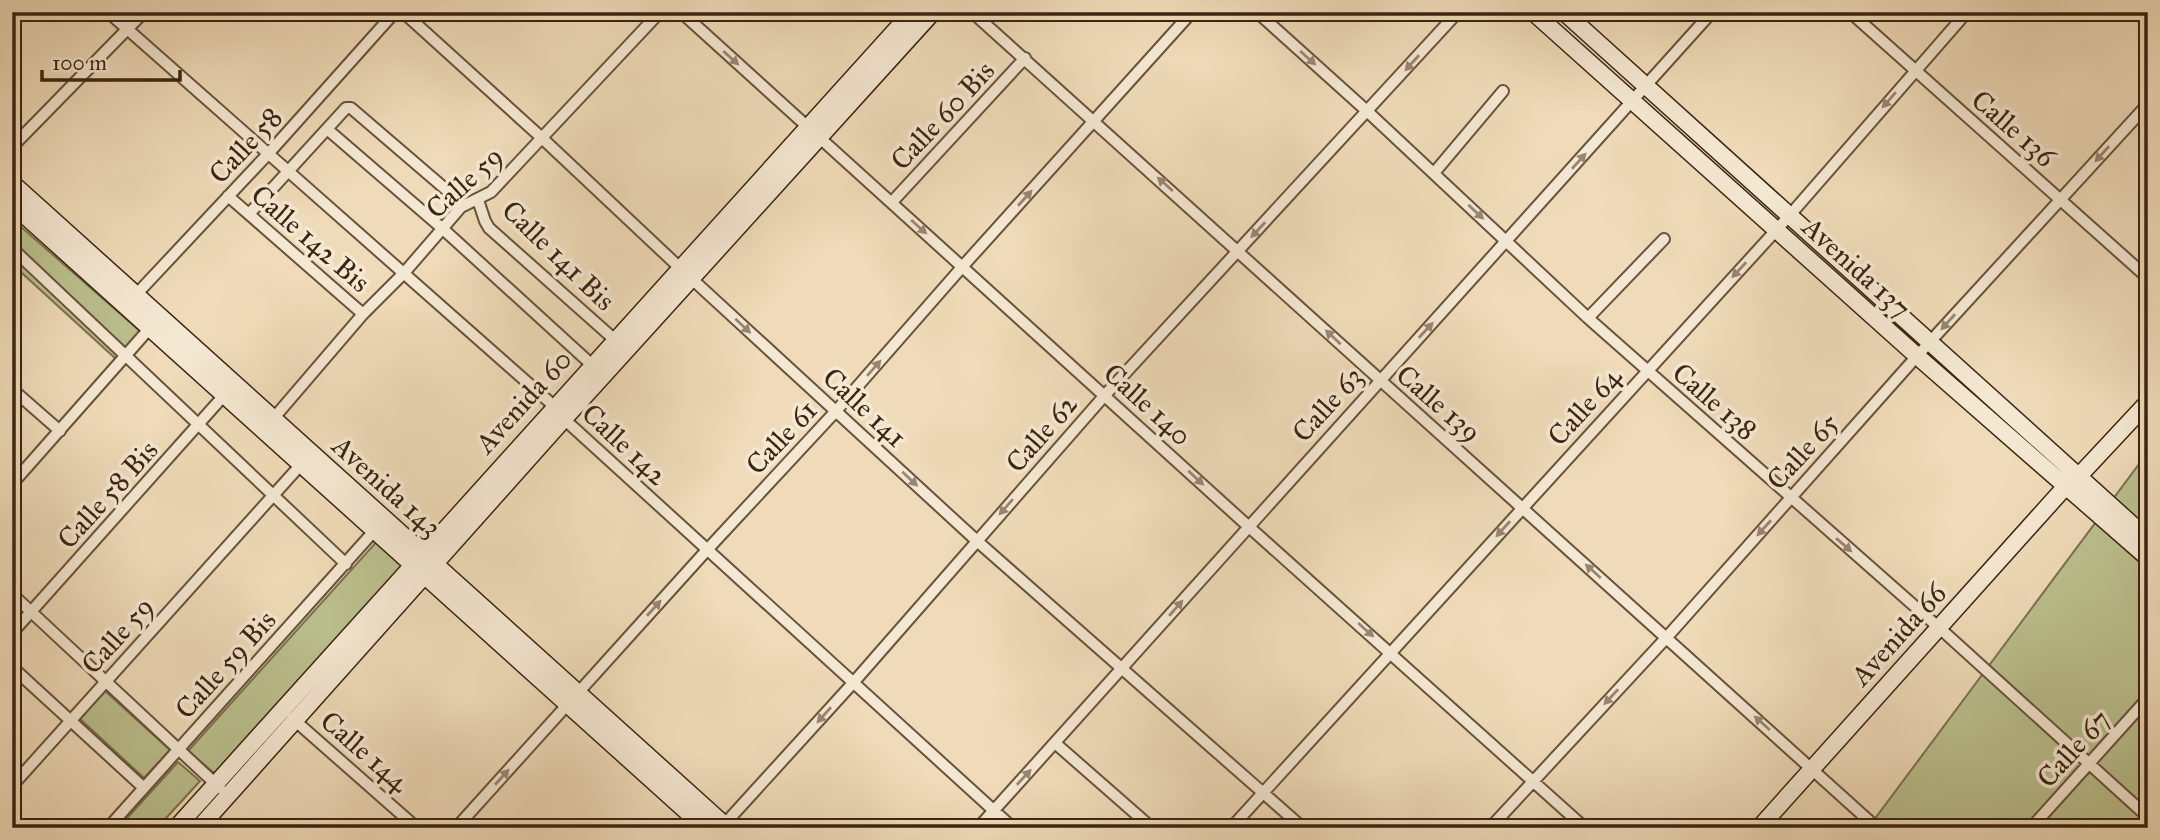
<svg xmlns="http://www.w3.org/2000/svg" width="2160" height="840" viewBox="0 0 2160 840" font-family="'IM FELL Great Primer',serif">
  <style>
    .green { fill: #bbc08e; stroke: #7b7250; stroke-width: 2 }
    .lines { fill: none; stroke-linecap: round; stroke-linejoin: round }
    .street-casing { stroke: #68523b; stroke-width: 14 }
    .secondary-casing { stroke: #3b2411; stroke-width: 19 }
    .street { stroke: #f5e8d2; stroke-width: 10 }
    .secondary { stroke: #f5e8d2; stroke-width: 16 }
    .oneway { fill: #988672 }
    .labels { text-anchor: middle; stroke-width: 7; stroke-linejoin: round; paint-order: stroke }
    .street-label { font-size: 28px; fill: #3b2411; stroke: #f5e8d2 }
  </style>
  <rect width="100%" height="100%" fill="#efdbb9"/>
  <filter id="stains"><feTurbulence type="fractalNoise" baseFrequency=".00286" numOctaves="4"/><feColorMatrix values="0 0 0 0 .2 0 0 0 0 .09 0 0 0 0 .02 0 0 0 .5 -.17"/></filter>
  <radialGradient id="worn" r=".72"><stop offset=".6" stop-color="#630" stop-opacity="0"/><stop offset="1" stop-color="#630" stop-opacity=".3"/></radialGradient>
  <path class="green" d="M12,219L141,332L116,359L12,264Z
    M2148,452V828H1868Z
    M380,538L411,566L220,778L188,751Z
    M104,690L170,750L144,778L78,717Z
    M178,762L200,781L157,828H118Z"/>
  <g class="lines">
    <g class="street-casing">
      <path id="street" d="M108,12L554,406L564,419L1013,828
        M403,12L543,139L680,268L977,541L1303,828
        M681,12L1248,526L1585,828
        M972,12L1877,828
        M1257,12L1368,112L1588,318L1945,633L2148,817
        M1850,12L2148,278
        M2136,12L2148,22
        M327,129L443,229L592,365
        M12,147L144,12
        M1434,173L1503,91
        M228,196L363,314
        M478,200L485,221L489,228L615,340
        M892,202L1025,58
        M249,214L346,108H351L450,193L461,207
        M12,244L16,252L346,564
        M132,299L268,154L395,12
        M1588,318L1664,239
        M12,389L60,431
        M273,419L363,314L404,273L461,207L491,192L660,12
        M12,484L149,329
        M12,594L220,788
        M12,633L227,392
        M12,667L144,788
        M292,718L417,828
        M1055,743L1152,828
        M12,786L305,460
        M108,828L375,530
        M456,828L706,551L836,411L963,266L1192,12
        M721,828L853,683L1105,395L1458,12
        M978,828L1712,12
        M1231,828L1790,215L1967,12
        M1490,828L1667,637L1917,356L2148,104
        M2031,828L2148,698"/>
    </g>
    <g class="secondary-casing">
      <path id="secondary" d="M1533,12L1917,356L2148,558
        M1564,12L2148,539
        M12,183L728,828
        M12,204L705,828
        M176,828L912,12
        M199,828L564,419L933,12
        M1759,828L2066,486L2078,477L2148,402"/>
    </g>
    <use href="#street" class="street"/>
    <use href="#secondary" class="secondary"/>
  </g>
  <defs><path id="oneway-solid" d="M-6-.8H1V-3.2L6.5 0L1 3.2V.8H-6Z" transform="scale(1.75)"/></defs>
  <g class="oneway">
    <use href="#oneway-solid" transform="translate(731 58) rotate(42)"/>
    <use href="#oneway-solid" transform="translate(1308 58) rotate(42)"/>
    <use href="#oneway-solid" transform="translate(1412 63) rotate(132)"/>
    <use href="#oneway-solid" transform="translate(1889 100) rotate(131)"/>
    <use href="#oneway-solid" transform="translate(2102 154) rotate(132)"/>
    <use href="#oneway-solid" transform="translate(1579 161) rotate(-48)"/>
    <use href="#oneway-solid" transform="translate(1165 184) rotate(-138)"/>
    <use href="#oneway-solid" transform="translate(1025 198) rotate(-48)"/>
    <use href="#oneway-solid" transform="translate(1476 212) rotate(43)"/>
    <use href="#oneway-solid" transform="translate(919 227) rotate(42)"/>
    <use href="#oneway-solid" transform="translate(1258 230) rotate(133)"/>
    <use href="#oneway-solid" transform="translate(1739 270) rotate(133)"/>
    <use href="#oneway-solid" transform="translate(1948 322) rotate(132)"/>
    <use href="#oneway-solid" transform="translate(743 326) rotate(43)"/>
    <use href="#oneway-solid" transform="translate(1426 330) rotate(-47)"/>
    <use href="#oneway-solid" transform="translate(1333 337) rotate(-137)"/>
    <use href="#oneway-solid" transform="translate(874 368) rotate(-49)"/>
    <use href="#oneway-solid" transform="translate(1196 478) rotate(43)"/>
    <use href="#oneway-solid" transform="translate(910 479) rotate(43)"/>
    <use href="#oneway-solid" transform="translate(1006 507) rotate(131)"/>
    <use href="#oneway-solid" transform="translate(1764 528) rotate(132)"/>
    <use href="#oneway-solid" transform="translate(1503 529) rotate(132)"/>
    <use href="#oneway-solid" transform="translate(1844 545) rotate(41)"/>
    <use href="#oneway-solid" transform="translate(1593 571) rotate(-138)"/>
    <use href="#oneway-solid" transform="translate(654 608) rotate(-48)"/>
    <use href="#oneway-solid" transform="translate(1176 608) rotate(-49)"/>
    <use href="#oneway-solid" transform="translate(1366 630) rotate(42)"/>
    <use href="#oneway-solid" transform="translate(1611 697) rotate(133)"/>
    <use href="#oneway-solid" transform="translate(824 715) rotate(132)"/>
    <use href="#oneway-solid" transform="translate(1762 723) rotate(-138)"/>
    <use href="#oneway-solid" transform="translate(502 777) rotate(-48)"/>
    <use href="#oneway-solid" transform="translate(1024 777) rotate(-47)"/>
  </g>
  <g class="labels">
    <g class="street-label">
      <text transform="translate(942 115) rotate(-47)" y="10">Calle 60 Bis</text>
      <text transform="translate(2014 128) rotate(41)" y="10">Calle 136</text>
      <text transform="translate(245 145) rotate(-47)" y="10">Calle 58</text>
      <text transform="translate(464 182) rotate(-42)" y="10">Calle 59</text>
      <text transform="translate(311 238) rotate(41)" y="10">Calle 142 Bis</text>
      <text transform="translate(559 255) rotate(44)" y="10">Calle 141 Bis</text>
      <text transform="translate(1857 267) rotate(42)" y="10">Avenida 137</text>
      <text transform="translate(523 401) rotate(-48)" y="10">Avenida 60</text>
      <text transform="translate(1715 401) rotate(41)" y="10">Calle 138</text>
      <text transform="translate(1439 403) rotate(41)" y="10">Calle 139</text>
      <text transform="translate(1148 404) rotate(42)" y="10">Calle 140</text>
      <text transform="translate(1327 404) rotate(-48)" y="10">Calle 63</text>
      <text transform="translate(1584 406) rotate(-48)" y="10">Calle 64</text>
      <text transform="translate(865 407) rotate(43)" y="10">Calle 141</text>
      <text transform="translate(1041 433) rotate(-49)" y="10">Calle 62</text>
      <text transform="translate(781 437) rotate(-47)" y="10">Calle 61</text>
      <text transform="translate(625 444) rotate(43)" y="10">Calle 142</text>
      <text transform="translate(1802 451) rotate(-48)" y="10">Calle 65</text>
      <text transform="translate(387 486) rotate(42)" y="10">Avenida 143</text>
      <text transform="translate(107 494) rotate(-48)" y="10">Calle 58 Bis</text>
      <text transform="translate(1898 634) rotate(-48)" y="10">Avenida 66</text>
      <text transform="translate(117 635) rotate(-48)" y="10">Calle 59</text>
      <text transform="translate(225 664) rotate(-48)" y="10">Calle 59 Bis</text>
      <text transform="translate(2073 748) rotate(-48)" y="10">Calle 67</text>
      <text transform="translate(365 751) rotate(41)" y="10">Calle 144</text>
    </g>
  </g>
  <rect width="2160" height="840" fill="none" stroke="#efdbb9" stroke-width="42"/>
  <rect x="14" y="14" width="2132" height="812" fill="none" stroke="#3b2411" stroke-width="3.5"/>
  <rect x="21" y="21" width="2118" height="798" fill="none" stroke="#3b2411" stroke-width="2"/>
  <path d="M42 70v10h138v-10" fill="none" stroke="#3b2411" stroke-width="3.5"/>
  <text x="52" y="70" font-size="21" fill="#3b2411" stroke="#f5e8d2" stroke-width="5" paint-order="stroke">100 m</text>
  <rect width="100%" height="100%" filter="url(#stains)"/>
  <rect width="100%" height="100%" fill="url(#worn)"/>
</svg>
